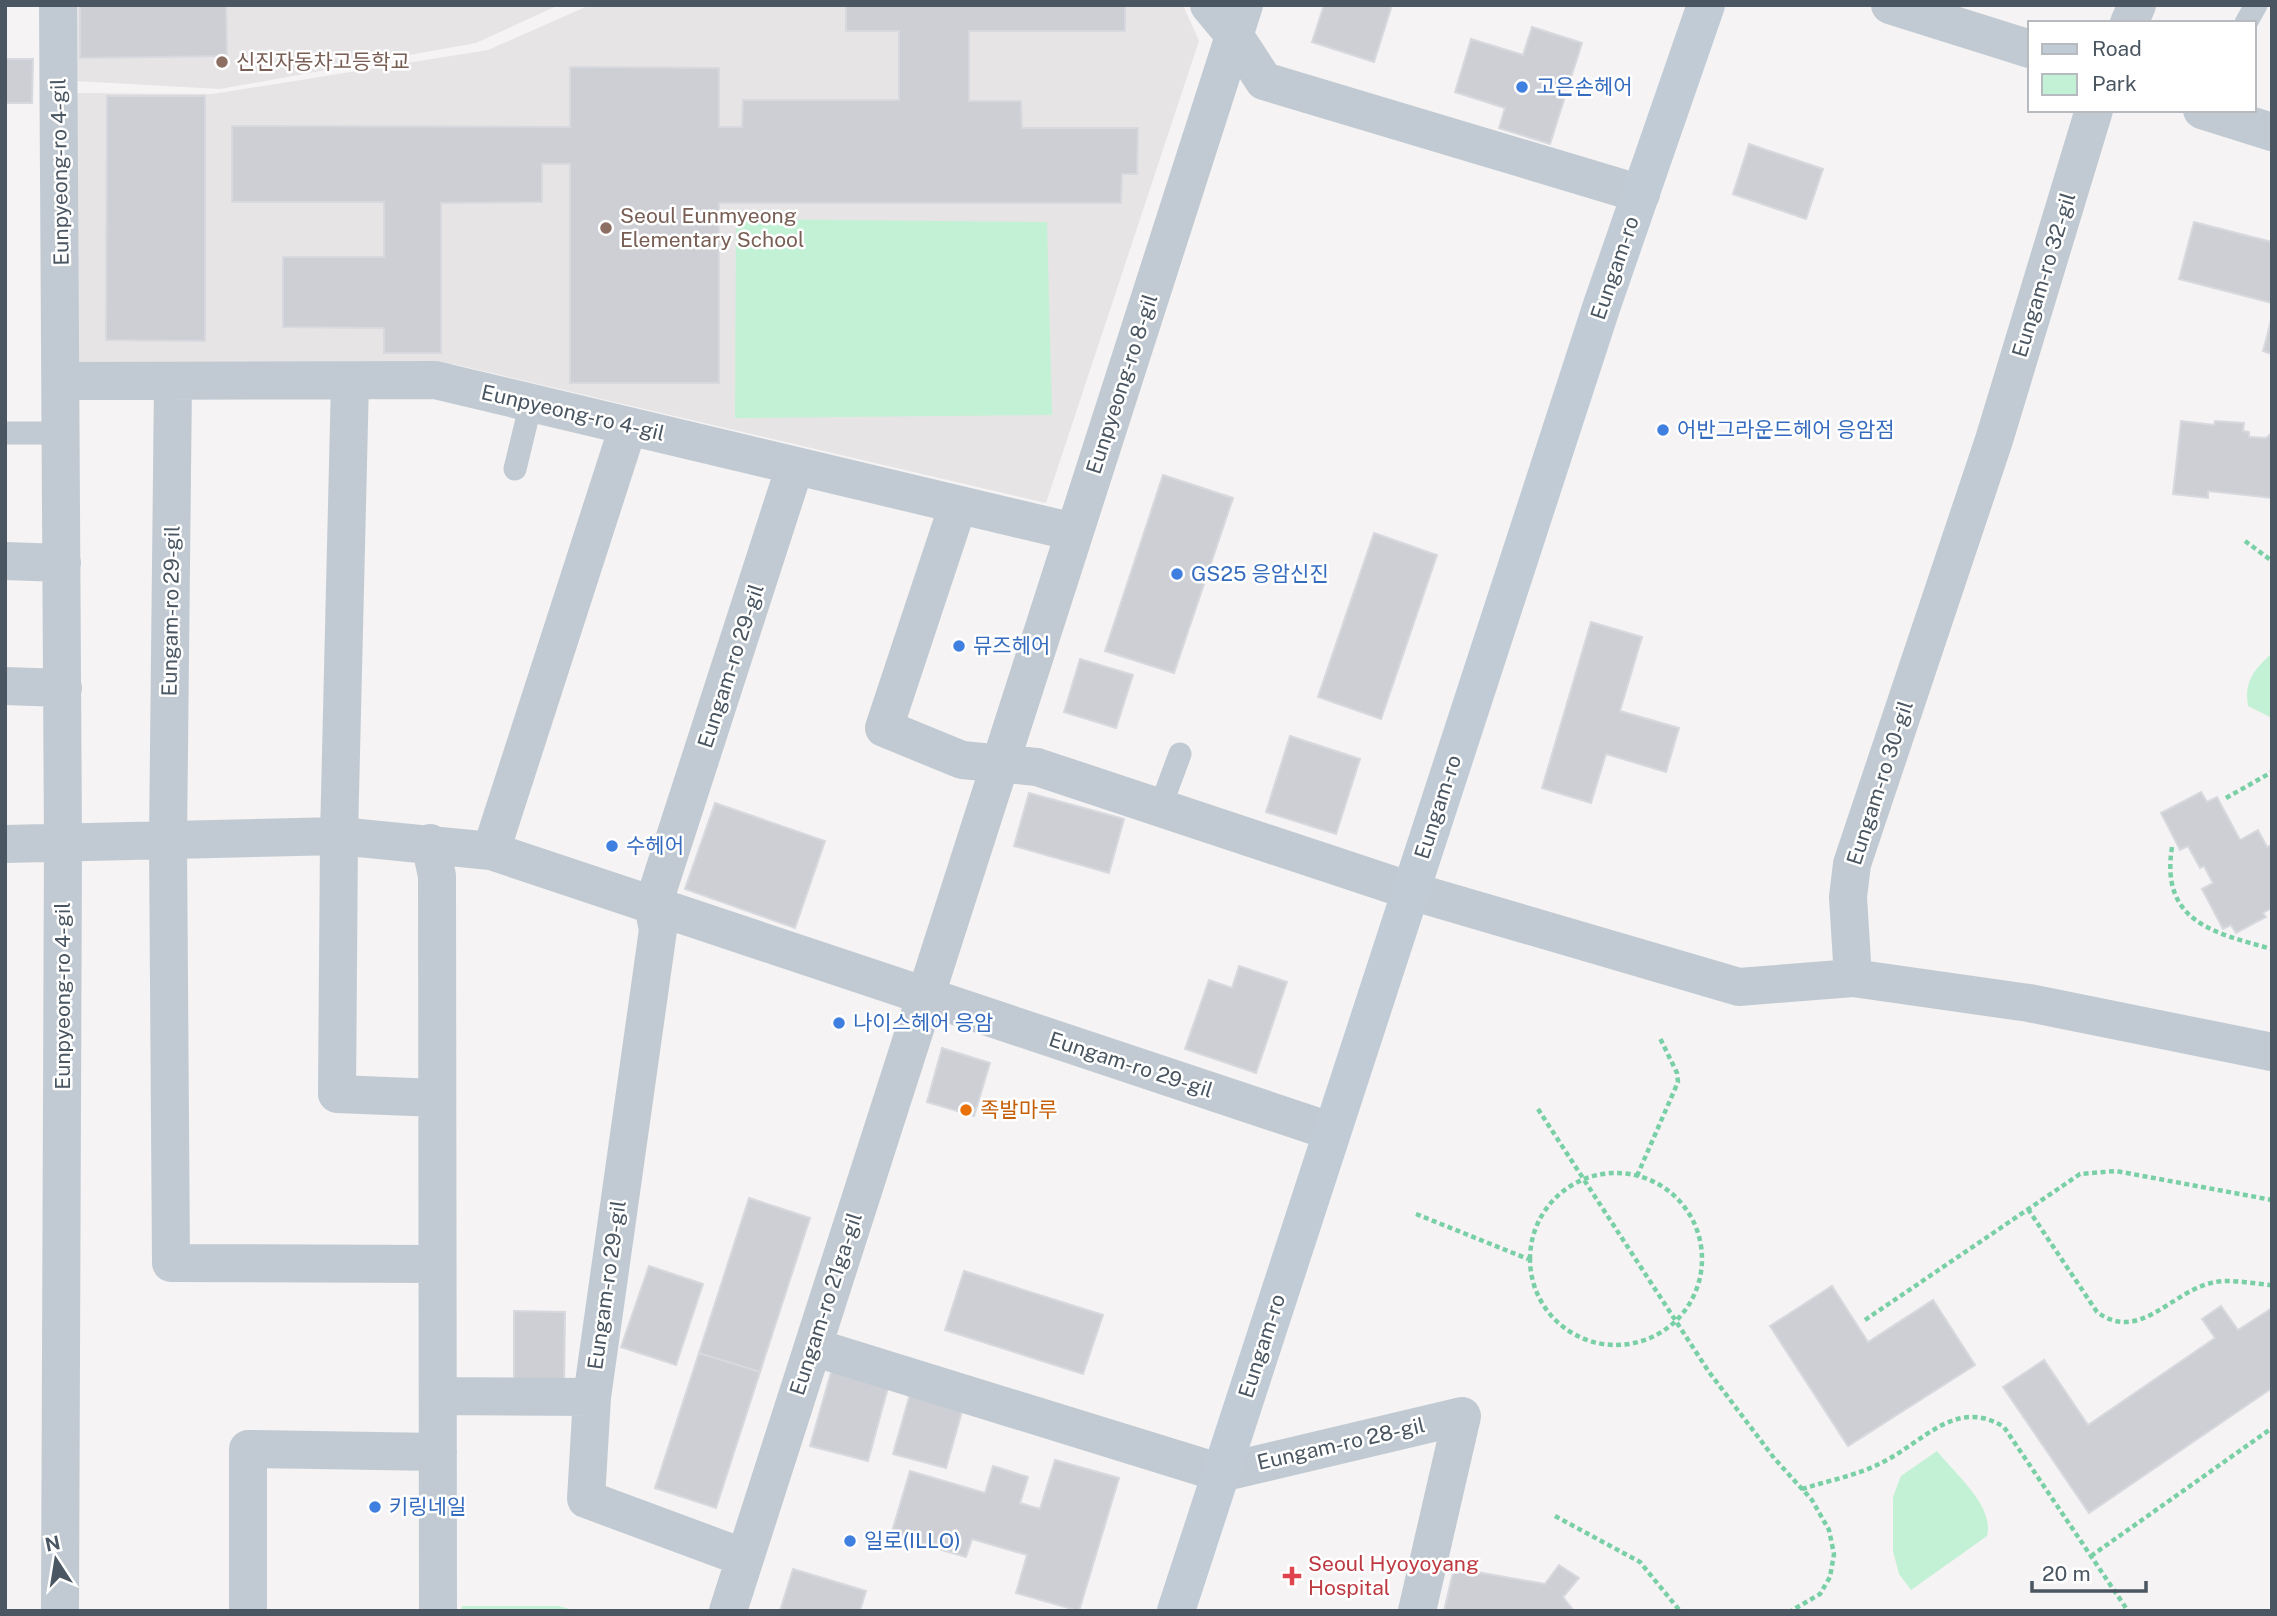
<svg xmlns="http://www.w3.org/2000/svg" width="2277" height="1616" viewBox="0 0 2277 1616" font-family="'Public Sans','Noto Sans KR',sans-serif">
  <style>
    .education { fill: #e6e4e5 }
    .green { fill: #c3f1d5 }
    .building { fill: #cdcfd5; stroke: #d7d9de; stroke-width: 2 }
    .lines { fill: none; stroke-linecap: round; stroke-linejoin: round }
    .path { stroke: #7ad0a6; stroke-width: 4.5; stroke-dasharray: 5 3.5; stroke-linecap: butt }
    .lane { stroke: #c1cad2; stroke-width: 23 }
    .street { stroke: #c1cad2; stroke-width: 38 }
    .secondary { stroke: #c1cbd6; stroke-width: 38 }
    .education-dot { fill: #8d6e63; stroke: #fff; stroke-width: 2.5 }
    .shop-dot { fill: #3f7fe0; stroke: #fff; stroke-width: 2.5 }
    .food-dot { fill: #e8710a; stroke: #fff; stroke-width: 2.5 }
    .health-dot { fill: #e0444e; stroke: #fff; stroke-width: 2.5 }
    .labels { text-anchor: middle; stroke-width: 5; stroke-linejoin: round; paint-order: stroke }
    .education-label { font-size: 21px; fill: #785e54; stroke: #fff; text-anchor: start }
    .shop-label { font-size: 21px; fill: #366cbe; stroke: #fff; text-anchor: start }
    .street-label { font-size: 21px; fill: #4a5661; stroke: #fff }
    .food-label { font-size: 21px; fill: #c56008; stroke: #fff; text-anchor: start }
    .health-label { font-size: 21px; fill: #be3a42; stroke: #fff; text-anchor: start }
  </style>
  <rect width="100%" height="100%" fill="#f5f3f3"/>
  <path class="education" d="M75,5H559L476,43L220,89L76,81Z
    M590,5H1183L1199,41L1046,503L453,364L76,362L75,93L213,94L488,50Z"/>
  <path class="green" d="M736,219L1047,222L1052,415L735,418Z
    M2272,653V718L2248,706C2244,681 2254,670 2272,653Z
    M1937,1451C1954,1473 1995,1506 1987,1536L1911,1590L1899,1574L1893,1551V1497L1901,1476Z
    M462,1606H559L576,1611H461Z"/>
  <path class="building" d="M80,5H226L227,56L80,58Z
    M846,5H1125V31H969V101H1021L1022,128H1138L1137,174H1122L1121,203H719V383H570V164H542V202L441,203V353H384V328L283,327V257H384V202H232V126L570,127V67L719,68V127H742L743,100H899V31H846Z
    M1324,5H1392L1374,62L1312,42Z
    M1532,27L1582,43L1550,144L1499,128L1505,108L1455,92L1471,39L1523,55Z
    M5,59H33L32,103H5Z
    M107,96H205V341L106,340Z
    M1749,144L1823,169L1806,219L1733,194Z
    M2194,222L2272,242V303L2179,279Z
    M2272,317V354L2263,351Z
    M2181,421L2214,425L2215,421L2244,423L2243,431L2249,432V437L2266,438L2272,433V498L2208,491V498L2173,494Z
    M1163,475L1233,498L1174,673L1105,651Z
    M1374,533L1437,555L1381,719L1318,697Z
    M1591,622L1642,637L1620,711L1679,728L1666,772L1606,754L1591,803L1542,788Z
    M1080,659L1133,675L1116,728L1064,712Z
    M1290,736L1360,759L1336,834L1266,812Z
    M2201,792L2207,802L2217,797L2240,840L2258,830L2267,847L2272,845V908L2263,913L2266,917L2236,933L2231,925L2223,929L2202,889L2213,883L2204,866L2200,868L2188,846L2180,850L2161,813Z
    M1029,793L1124,819L1109,873L1014,846Z
    M715,803L825,841L795,928L685,889Z
    M1239,966L1287,982L1256,1073L1185,1049L1209,980L1232,988Z
    M942,1048L990,1063L974,1116L927,1102Z
    M749,1198L810,1218L760,1372L699,1353Z
    M649,1266L703,1284L676,1365L621,1347Z
    M964,1271L1103,1315L1083,1374L945,1330Z
    M1832,1286L1868,1342L1933,1300L1975,1365L1848,1446L1770,1326Z
    M2221,1306L2238,1330L2272,1308V1388L2089,1513L2003,1387L2044,1360L2088,1425L2215,1338L2202,1319Z
    M514,1311L565,1312L564,1386L514,1385Z
    M699,1353L760,1372L716,1508L655,1488Z
    M832,1369L889,1384L868,1461L810,1446Z
    M910,1394L963,1408L946,1468L893,1454Z
    M1055,1460L1119,1478L1079,1611L1016,1593L1027,1555L972,1539L966,1557L891,1535L910,1471L985,1493L993,1466L1028,1477L1020,1503L1040,1509Z
    M1559,1565L1579,1578L1563,1597L1574,1611H1444L1454,1568L1545,1584Z
    M793,1569L866,1591L860,1611H780Z"/>
  <g class="lines">
    <path class="path" d="M2245,541L2272,561
      M2226,798L2272,772
      M2172,847C2160,922 2214,933 2272,949
      M1538,1109L1709,1372L1774,1458L1812,1500L1829,1530L1834,1554L1830,1577L1820,1594L1791,1611
      M1530 1259a86 86 0 1 1 172 0a86 86 0 1 1-172 0Z
      M1637,1176L1678,1082L1677,1073L1660,1038
      M2028,1209L2097,1312C2139,1343 2170,1293 2211,1283C2229,1278 2253,1284 2272,1285
      M1416,1214L1528,1259
      M1865,1320L2080,1174L2116,1171L2272,1200
      M1802,1489C1827,1481 1855,1476 1879,1464C1921,1445 1955,1396 2004,1427L2128,1611
      M1555,1516L1640,1562L1680,1611
      M2091,1556L2272,1428"/>
    <path class="lane" d="M2246,23L2256,5
      M5,433H62
      M515,469L531,403
      M1160,808L1180,754"/>
    <path class="street" d="M58,5L63,844L60,1611
      M1209,5L1234,35L1264,81L1641,194
      M1890,5L2030,49
      M2129,23L2137,5
      M2202,110L2272,132
      M62,381L435,380L1074,532
      M173,381L168,841L171,1263L437,1264
      M350,381L339,836L337,1094L437,1098
      M958,505L884,728L962,760L1037,767L1411,891L1739,987L1853,978L2029,1003L2272,1052
      M5,561L62,563
      M5,686L63,688
      M430,843L437,876L438,1611
      M5,844L339,836L491,851L1330,1131
      M491,851L628,427
      M1853,978L1848,897L1852,864L1994,440L2094,110
      M813,1347L1221,1473L1462,1416L1417,1611
      M438,1396L592,1397
      M745,1558L586,1499L592,1397L658,930L653,905L795,466
      M248,1611V1449L438,1452
      M728,1611L1244,5"/>
    <path class="secondary" d="M1176,1611L1602,305L1706,5"/>
  </g>
  <g class="education-dot">
    <circle cx="222" cy="62" r="7"/>
    <circle cx="606" cy="228" r="7"/>
  </g>
  <g class="shop-dot">
    <circle cx="1522" cy="87" r="7"/>
    <circle cx="1663" cy="430" r="7"/>
    <circle cx="1177" cy="574" r="7"/>
    <circle cx="959" cy="646" r="7"/>
    <circle cx="612" cy="846" r="7"/>
    <circle cx="839" cy="1023" r="7"/>
    <circle cx="375" cy="1507" r="7"/>
    <circle cx="850" cy="1541" r="7"/>
  </g>
  <circle class="food-dot" cx="966" cy="1110" r="7"/>
  <path class="health-dot" d="M1288.5 1565.5h7v7h7v7h-7v7h-7v-7h-7v-7h7z"/>
  <g class="labels">
    <g class="education-label">
      <text x="236" y="69">신진자동차고등학교</text>
      <text x="620" y="223">Seoul Eunmyeong<tspan x="620" dy="24">Elementary School</tspan></text>
    </g>
    <g class="shop-label">
      <text x="1536" y="94">고은손헤어</text>
      <text x="1677" y="437">어반그라운드헤어 응암점</text>
      <text x="1191" y="581">GS25 응암신진</text>
      <text x="973" y="653">뮤즈헤어</text>
      <text x="626" y="853">수헤어</text>
      <text x="853" y="1030">나이스헤어 응암</text>
      <text x="389" y="1514">키링네일</text>
      <text x="864" y="1548">일로(ILLO)</text>
    </g>
    <g class="street-label">
      <text transform="translate(60 172) rotate(-91)" y="7">Eunpyeong-ro 4-gil</text>
      <text transform="translate(1615 268) rotate(-71)" y="7">Eungam-ro</text>
      <text transform="translate(2044 275) rotate(-73)" y="7">Eungam-ro 32-gil</text>
      <text transform="translate(1122 384) rotate(-72)" y="7">Eunpyeong-ro 8-gil</text>
      <text transform="translate(573 413) rotate(13)" y="7">Eunpyeong-ro 4-gil</text>
      <text transform="translate(171 611) rotate(-89)" y="7">Eungam-ro 29-gil</text>
      <text transform="translate(731 666) rotate(-72)" y="7">Eungam-ro 29-gil</text>
      <text transform="translate(1880 783) rotate(-72)" y="7">Eungam-ro 30-gil</text>
      <text transform="translate(1438 807) rotate(-72)" y="7">Eungam-ro</text>
      <text transform="translate(63 996) rotate(-90)" y="7">Eunpyeong-ro 4-gil</text>
      <text transform="translate(1131 1065) rotate(18)" y="7">Eungam-ro 29-gil</text>
      <text transform="translate(607 1285) rotate(-82)" y="7">Eungam-ro 29-gil</text>
      <text transform="translate(826 1304) rotate(-72)" y="7">Eungam-ro 21ga-gil</text>
      <text transform="translate(1262 1346) rotate(-72)" y="7">Eungam-ro</text>
      <text transform="translate(1341 1444) rotate(-13)" y="7">Eungam-ro 28-gil</text>
    </g>
    <g class="food-label">
      <text x="980" y="1117">족발마루</text>
    </g>
    <g class="health-label">
      <text x="1308" y="1571">Seoul Hyoyoyang<tspan x="1308" dy="24">Hospital</tspan></text>
    </g>
  </g>
  <rect width="2277" height="1616" fill="none" stroke="#4a5661" stroke-width="14"/>
  <rect x="2028" y="21" width="228" height="91" fill="#ffffff" stroke="#b7bbc0" stroke-width="2"/>
  <rect x="2042" y="44" width="35" height="10" fill="#c1cbd6" stroke="#b7bbc0" stroke-width="2"/>
  <text x="2092" y="56" font-size="21" fill="#4a5661">Road</text>
  <rect x="2042" y="74" width="35" height="21" fill="#c3f1d5" stroke="#b7bbc0" stroke-width="2"/>
  <text x="2092" y="91" font-size="21" fill="#4a5661">Park</text>
  <g transform="translate(56 1560) rotate(348)" stroke="#ffffff" stroke-width="5" paint-order="stroke">
  <path d="M0-5L12 26L0 18L-12 26Z" fill="#4a5661"/>
  <text y="-10" font-size="19" font-weight="bold" text-anchor="middle" fill="#4a5661">N</text>
  </g>
  <path d="M2032 1581v10h114v-10" fill="none" stroke="#4a5661" stroke-width="3.5"/>
  <text x="2042" y="1581" font-size="21" fill="#4a5661" stroke="#ffffff" stroke-width="5" paint-order="stroke">20 m</text>
</svg>
